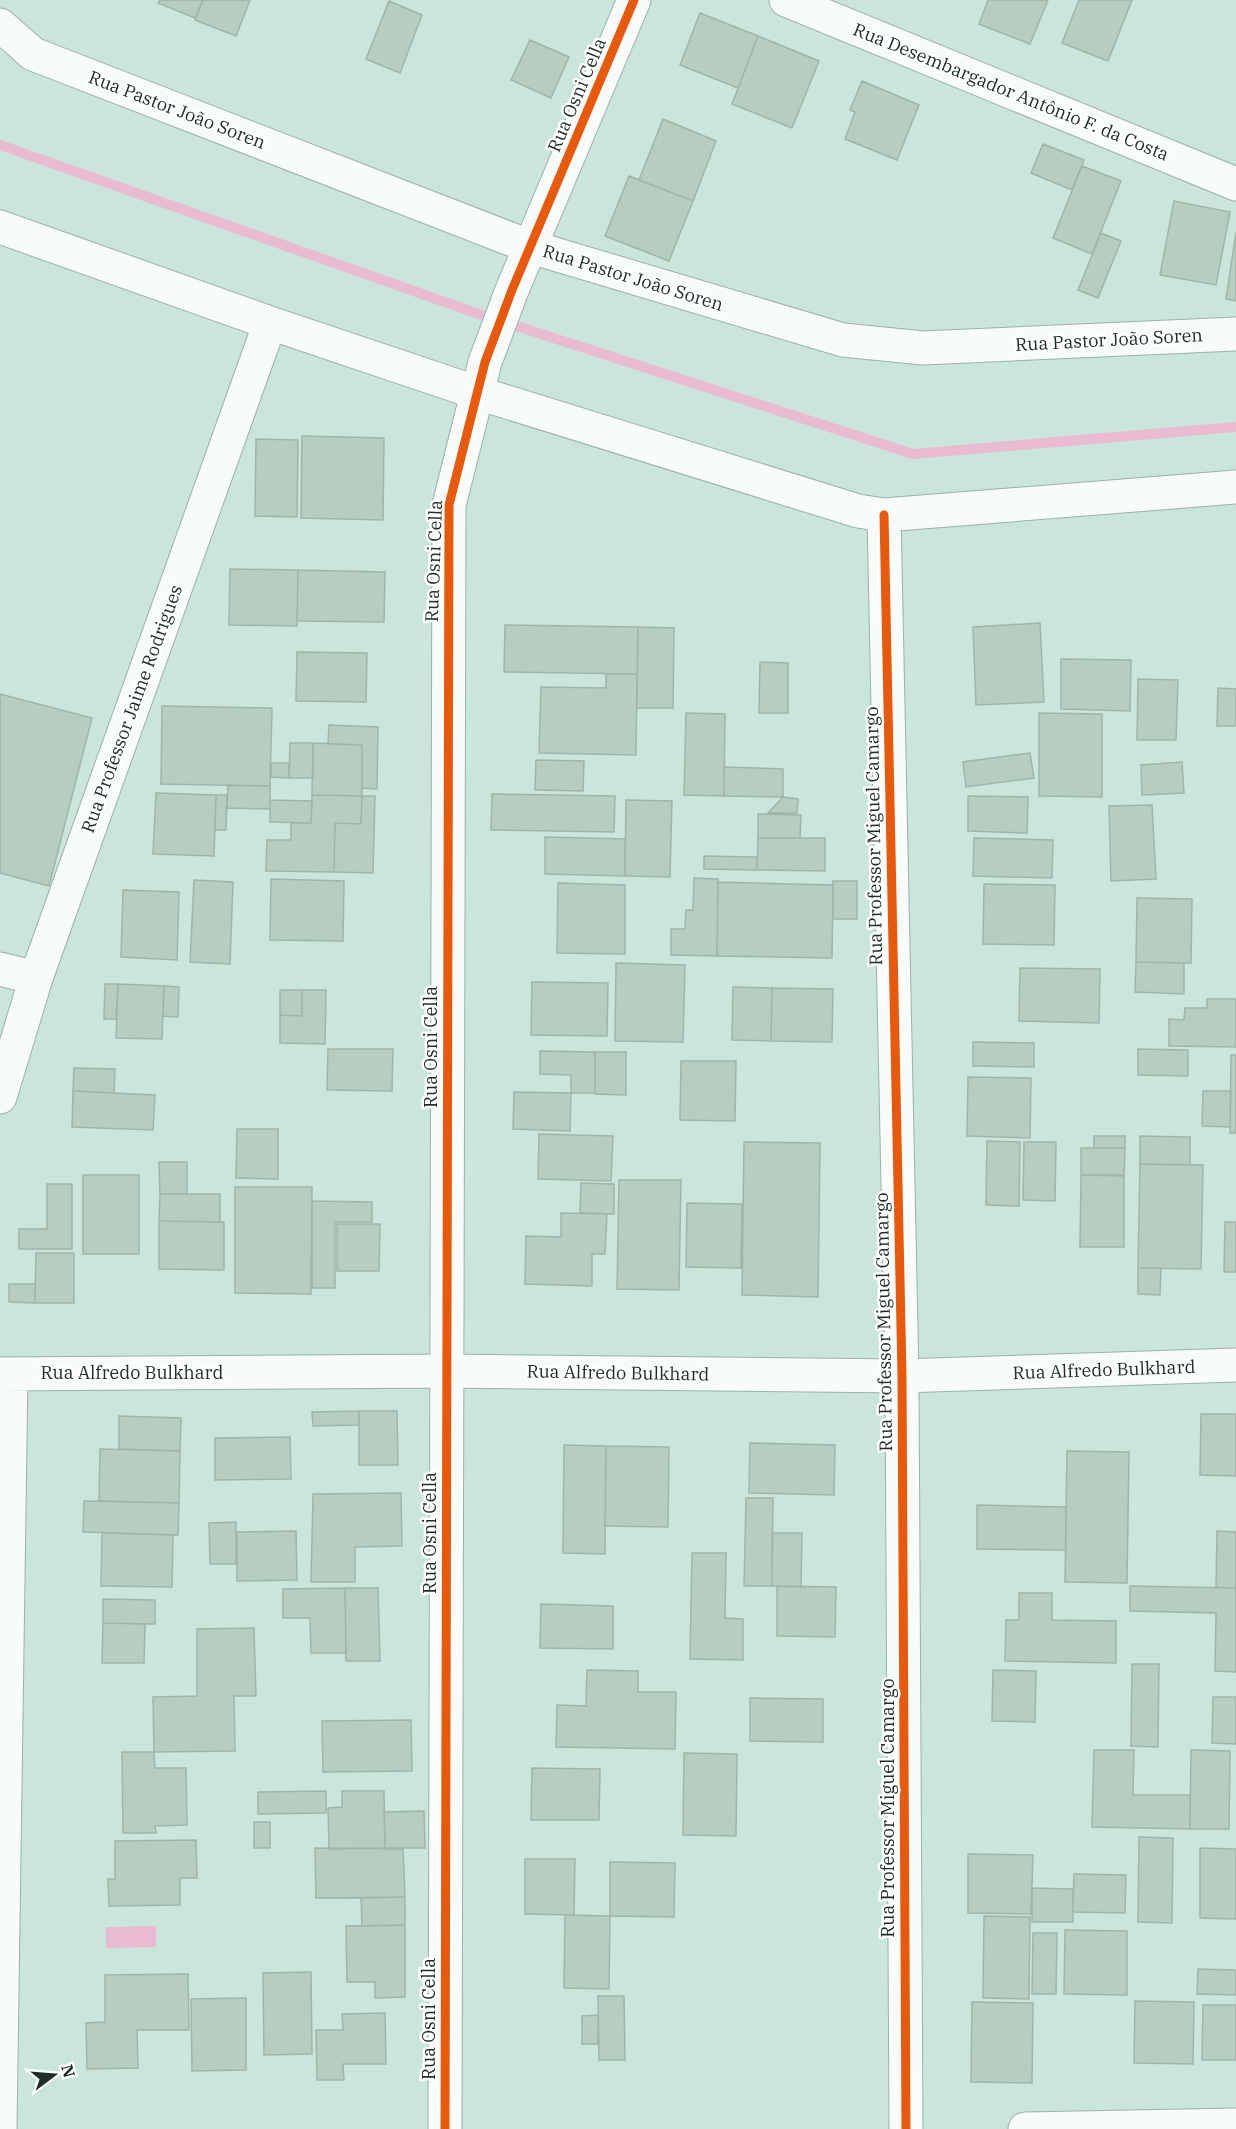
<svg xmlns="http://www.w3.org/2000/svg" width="1236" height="2129" viewBox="0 0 1236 2129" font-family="'IBM Plex Serif',serif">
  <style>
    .water { fill: #e9bad0 }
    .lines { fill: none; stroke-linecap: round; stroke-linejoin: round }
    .stream { stroke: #e9bad0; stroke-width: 10 }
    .building { fill: #b5cec0; stroke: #a1b4aa; stroke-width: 1.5 }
    .minor-casing { stroke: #9cb1aa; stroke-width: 35 }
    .minor { stroke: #f7fbfa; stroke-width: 33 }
    .cycleway-casing { stroke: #fff; stroke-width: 13 }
    .cycleway { stroke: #e8590c; stroke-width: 9 }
    .labels { text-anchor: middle; stroke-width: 5; stroke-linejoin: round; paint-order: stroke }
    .street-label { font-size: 18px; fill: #1b2e28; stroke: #fff }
  </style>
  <rect width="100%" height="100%" fill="#cae5db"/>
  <path class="water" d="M156,1926V1947L106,1948V1927Z"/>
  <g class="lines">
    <path class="stream" d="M0,145L476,313L913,454L1236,427"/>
  </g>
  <path class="building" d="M160,0H203L195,18L158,3Z
    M203,0H250L236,36L195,20Z
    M988,0H1048L1030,44L979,24Z
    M1079,0H1132L1108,61L1062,43Z
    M389,1L422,15L400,73L366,59Z
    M700,13L758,36L738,88L680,65Z
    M758,36L819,61L792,128L732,104Z
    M530,40L569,57L551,98L511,80Z
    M862,81L919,105L897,160L845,139L855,112L850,110Z
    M663,119L716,141L693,201L639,180Z
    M1043,144L1084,160L1072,190L1031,173Z
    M1082,166L1121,181L1092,254L1053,238Z
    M629,176L693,201L669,261L605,236Z
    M1174,201L1230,212L1216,285L1160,275Z
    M1236,232V301L1226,299Z
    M1101,233L1121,241L1098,298L1078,290Z
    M302,436L384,438L383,520L301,518Z
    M256,439L298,440L297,517L255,516Z
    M230,569L298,570L297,626L229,625Z
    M298,570L385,572L384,622L297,621Z
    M1040,623L1044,702L976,705L973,627Z
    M505,625L638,627L637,674L504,672Z
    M638,627L674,628L673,708H637Z
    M297,652L367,653L366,702L296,701Z
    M1061,659L1131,660L1130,711L1061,709Z
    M760,662L788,663V713H759Z
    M606,674H637L636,755L539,753L541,687L606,688Z
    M1138,679L1178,680L1176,740H1137Z
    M1218,688L1236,689V726H1217Z
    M0,694L92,718L49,886L0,873Z
    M162,706L272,708L270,786L161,784Z
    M686,713L725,714L724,796L684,795Z
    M1039,713L1102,714V797L1039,796Z
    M329,725L378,727L377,789L362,788V745L328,744Z
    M290,743H313V778H289Z
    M313,743L362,745V796L312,795Z
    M1030,753L1034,778L966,787L963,762Z
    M536,760L584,761L583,791L535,790Z
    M1182,762L1184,793L1142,795L1141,765Z
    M271,763H289V778L271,777Z
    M724,767L783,769V797L724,796Z
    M228,785L270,786V809L227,808Z
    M156,793L216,795L214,856L153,854Z
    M492,794L615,796L614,832L491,830Z
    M216,795H227L226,830H215Z
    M312,795L362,796L361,824L335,823L334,872L266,871L267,840H291V823H311Z
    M362,796H375L373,873L334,872L335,823L361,824Z
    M968,796L1028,797L1027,833L968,831Z
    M783,797L798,799L797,813H768Z
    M270,800L312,801L311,823L270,822Z
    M626,800L672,801L670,877L625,876Z
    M1152,805L1156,879L1111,881L1109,806Z
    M758,814L801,815L800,838H758Z
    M545,837L625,839V876L545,874Z
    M758,838H825V871L757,870Z
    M974,838L1053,840L1052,878L973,876Z
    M704,856L757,857V870L704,869Z
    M694,878L718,879L717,956L671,955V929H685L686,910H693Z
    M271,879L344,881L343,941L270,940Z
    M194,880L233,882L230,964L190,962Z
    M833,881H857V919H833Z
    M718,882L833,885L832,958L717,956Z
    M558,883L625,885V954L557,953Z
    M984,884L1055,885L1054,945L983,944Z
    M123,890L179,892L177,960L121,957Z
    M1137,898L1192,899L1191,963L1136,962Z
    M1136,962L1184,963V994L1135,992Z
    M616,963L685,965L683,1042L615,1041Z
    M1020,968L1100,969L1099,1023L1019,1021Z
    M532,982L608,983L607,1036L531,1035Z
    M105,984H118L116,1019H104Z
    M118,984L164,986L162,1039L116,1038Z
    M164,986L179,987L178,1017L163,1016Z
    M733,987L772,988L771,1041L732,1040Z
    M772,988L833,989L832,1042L771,1041Z
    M280,990H302V1016L280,1015Z
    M302,990H326L325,1044L280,1043V1015L302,1016Z
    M1207,999H1236V1047L1169,1046V1019L1184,1020L1185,1008H1207Z
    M973,1042L1034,1043V1067L973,1066Z
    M328,1049H393L392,1091L327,1090Z
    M1138,1049L1188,1050V1076L1138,1075Z
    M540,1051L595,1052V1093H571V1075L540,1074Z
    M595,1052H626V1095L595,1094Z
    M1231,1055H1236V1133H1230Z
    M681,1061H736L735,1121L680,1120Z
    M74,1068L115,1069L114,1093L73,1091Z
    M968,1077L1031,1078L1030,1138L967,1136Z
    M73,1091L155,1095L153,1130L72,1127Z
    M1203,1091H1231L1230,1127L1202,1126Z
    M514,1092L571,1093L570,1131L513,1129Z
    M237,1129H278V1179L236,1178Z
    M539,1134L613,1136L611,1181L538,1179Z
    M1094,1136H1125V1148H1094Z
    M1140,1136L1190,1137V1165L1140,1164Z
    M987,1141L1020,1142L1019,1206L986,1205Z
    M744,1142L820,1143L818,1297L742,1295Z
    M1024,1142H1056L1055,1201L1023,1200Z
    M1081,1148H1125L1124,1176L1081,1175Z
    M159,1162H187V1194H160Z
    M1140,1164L1203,1165L1201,1269L1138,1268Z
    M83,1175H139V1254H83Z
    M1081,1175H1124V1247H1080Z
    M619,1180H681L679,1290L617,1289Z
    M581,1183L614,1184V1214L580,1213Z
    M47,1184H72V1249H19V1229H47Z
    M235,1187H312L311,1294L235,1293Z
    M160,1194H220V1222L159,1221Z
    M312,1201L372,1202V1222H335V1288H312Z
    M687,1203L742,1204L741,1268L686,1267Z
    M561,1213L607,1214L605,1254H592V1286L525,1284L526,1236L561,1237Z
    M159,1221L224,1222V1270L159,1269Z
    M1225,1222H1236V1272H1224Z
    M337,1224H380L379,1271H337Z
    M36,1253H74V1303H35Z
    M1138,1268H1161L1160,1295L1138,1294Z
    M9,1284H35V1303L9,1302Z
    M359,1411V1425L313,1426L312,1412Z
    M359,1411H397L398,1465H359Z
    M1201,1414H1236V1476L1200,1475Z
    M119,1416L181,1418L180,1451L119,1449Z
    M290,1437L291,1479L215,1480V1438Z
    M750,1443L835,1445L834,1495L749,1493Z
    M564,1445L606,1446L605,1554L563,1553Z
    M606,1446L669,1447L668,1527L605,1526Z
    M100,1449L180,1451L179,1503L99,1501Z
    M1067,1451L1129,1452L1127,1583L1065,1582Z
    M401,1493L402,1546L355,1547V1582H311L313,1494Z
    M746,1498H773L772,1586H744Z
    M84,1501L179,1503L178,1535L83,1532Z
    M977,1505L1066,1507V1550L977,1549Z
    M236,1522V1564H210L209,1523Z
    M296,1531L297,1580L237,1581V1532Z
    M1217,1531L1236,1532V1588H1216Z
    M102,1533L173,1535L172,1587L101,1586Z
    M772,1533H802L801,1587L772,1586Z
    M692,1553H726L725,1618L743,1619V1660L690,1659Z
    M777,1586L836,1587L835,1637L777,1636Z
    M1130,1586L1236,1588V1672L1215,1671L1216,1613L1130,1611Z
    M345,1588L346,1653H311L310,1618H283V1589Z
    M345,1588H378L380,1661H346Z
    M1019,1593H1052V1620L1116,1621V1663L1005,1661L1006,1620H1019Z
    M103,1599L155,1600V1624L103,1623Z
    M541,1604L613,1606V1649L540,1648Z
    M103,1623L145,1624L144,1663H102Z
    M254,1628L256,1696H234L235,1751L154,1752L153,1697L197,1696V1629Z
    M1132,1664H1159L1158,1747L1131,1746Z
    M587,1670L638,1671V1692H676L675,1749L556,1747L557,1705L586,1706Z
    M993,1670L1036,1671L1035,1722L992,1721Z
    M1213,1697H1236V1744L1212,1743Z
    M750,1698L823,1699V1742L750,1741Z
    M411,1720L412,1771L323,1772L322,1721Z
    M1094,1750H1134L1133,1795H1190V1829L1092,1827Z
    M1191,1750L1230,1751L1229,1829H1190Z
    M122,1752H154L155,1768H186L187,1825L155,1826L156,1833H123Z
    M684,1753L737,1754L736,1836L683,1835Z
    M532,1768L600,1769L599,1820H531Z
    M326,1791V1813L258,1814V1792Z
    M342,1791H384L385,1848L329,1849L328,1808L342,1807Z
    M424,1811L425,1848H385L384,1812Z
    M254,1822H270V1848H254Z
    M1139,1837L1173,1838L1172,1923L1138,1922Z
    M196,1840L197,1878H180V1905L109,1906L108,1879H115V1841Z
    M315,1848L403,1849L405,1897L316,1898Z
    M1200,1848L1236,1849V1919L1200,1918Z
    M968,1854L1033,1855L1031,1914L968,1913Z
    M525,1859H575L574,1915L525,1914Z
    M610,1862L675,1863L674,1917L610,1916Z
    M1074,1874L1126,1875L1125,1913L1073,1912Z
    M1032,1888L1073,1889V1922H1032Z
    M405,1897V1925L362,1926L361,1898Z
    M565,1915L610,1916L609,1989L564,1988Z
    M984,1916L1030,1917L1029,1999L983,1998Z
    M405,1925V1997L375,1998V1982H347L346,1926Z
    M1065,1930L1127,1931V1995L1064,1994Z
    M1033,1933H1057L1056,1994H1032Z
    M1198,1969L1236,1970V1995L1197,1994Z
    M311,1972L312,2054L264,2055L263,1973Z
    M188,1974L189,2030H137L138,2068L87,2069L86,2023L105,2022V1975Z
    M598,1996H624L625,2060H599Z
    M246,1998V2070L192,2071L191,1999Z
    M1135,2001L1194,2002L1193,2064L1134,2063Z
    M972,2002L1033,2003L1032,2083L971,2082Z
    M1203,2005H1236V2060H1202Z
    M385,2013L386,2064H343L344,2080H317L316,2030H343L342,2014Z
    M598,2015V2044H582V2016Z"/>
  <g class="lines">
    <g class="minor-casing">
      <path id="minor" d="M786,0L1236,184
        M0,25L33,54L531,247L843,340L923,348L1236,334
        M0,227L270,323L478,393L858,511L884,515L1236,487
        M884,515L902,1376L906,2129
        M0,969L36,978
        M0,1097L36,978L270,323
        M0,1374L447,1371L902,1376L1236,1365
        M0,2129L11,1374
        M445,2129L449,505L485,362L512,290L634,0
        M1025,2129L1236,2125"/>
    </g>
    <use href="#minor" class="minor"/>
    <g class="cycleway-casing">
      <path id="cycleway" d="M884,515L902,1376L906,2129
        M445,2129L449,505L485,362L512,290L634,0"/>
    </g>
    <use href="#cycleway" class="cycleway"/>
  </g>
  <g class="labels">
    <g class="street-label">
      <text transform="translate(1011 92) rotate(22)" y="6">Rua Desembargador Antônio F. da Costa</text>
      <text transform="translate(577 95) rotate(-67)" y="6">Rua Osni Cella</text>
      <text transform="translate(177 110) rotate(21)" y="6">Rua Pastor João Soren</text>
      <text transform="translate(633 278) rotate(17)" y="6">Rua Pastor João Soren</text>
      <text transform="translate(1109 340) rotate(-3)" y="6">Rua Pastor João Soren</text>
      <text transform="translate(434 561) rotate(-88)" y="6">Rua Osni Cella</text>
      <text transform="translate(132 709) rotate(-70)" y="6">Rua Professor Jaime Rodrigues</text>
      <text transform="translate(874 836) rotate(-91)" y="6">Rua Professor Miguel Camargo</text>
      <text transform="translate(431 1047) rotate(-90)" y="6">Rua Osni Cella</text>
      <text transform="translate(884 1322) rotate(-91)" y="6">Rua Professor Miguel Camargo</text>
      <text transform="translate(1104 1370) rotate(-2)" y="6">Rua Alfredo Bulkhard</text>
      <text x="132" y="1379">Rua Alfredo Bulkhard</text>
      <text transform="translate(618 1373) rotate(1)" y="6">Rua Alfredo Bulkhard</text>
      <text transform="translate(430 1533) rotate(-90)" y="6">Rua Osni Cella</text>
      <text transform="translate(888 1808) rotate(-90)" y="6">Rua Professor Miguel Camargo</text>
      <text transform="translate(429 2019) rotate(-90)" y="6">Rua Osni Cella</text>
    </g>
  </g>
  <g transform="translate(54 2075) rotate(74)" stroke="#ffffff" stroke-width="4.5" paint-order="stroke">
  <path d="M0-4.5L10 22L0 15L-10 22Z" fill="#1b2e28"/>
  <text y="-9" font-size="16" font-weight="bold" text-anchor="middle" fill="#1b2e28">N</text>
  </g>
</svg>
